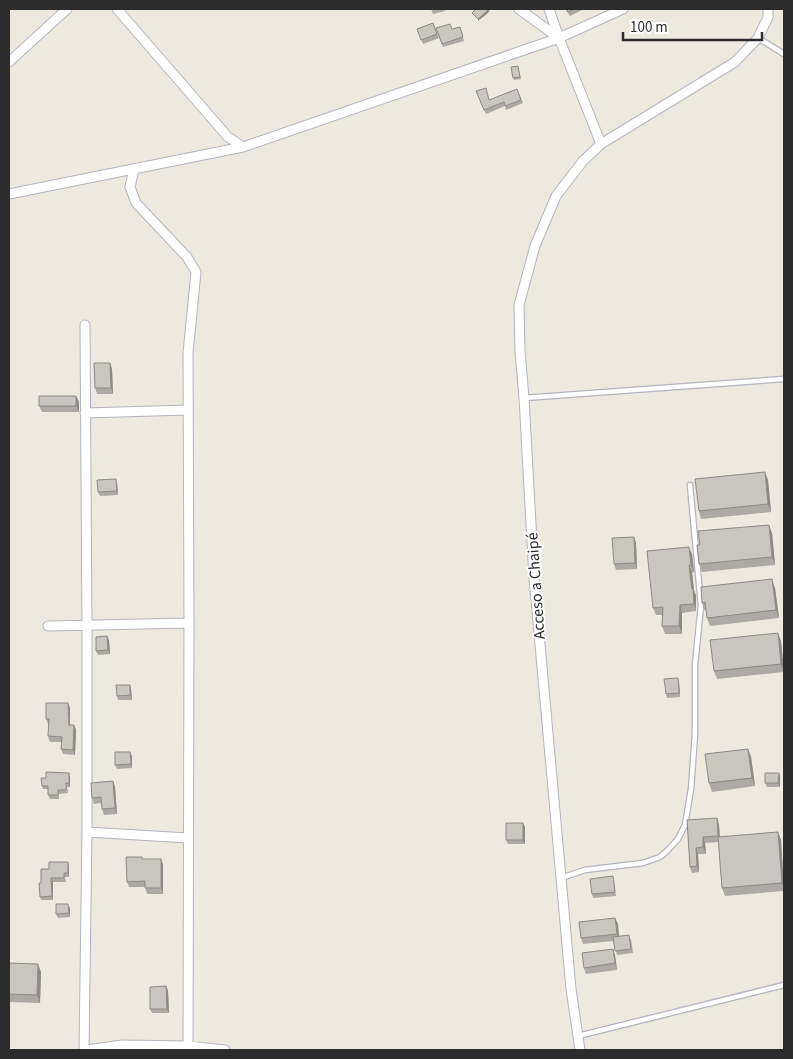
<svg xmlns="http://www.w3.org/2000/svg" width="793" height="1059" viewBox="0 0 793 1059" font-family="'Source Sans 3',sans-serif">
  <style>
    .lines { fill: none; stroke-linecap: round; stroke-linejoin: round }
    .service-casing { stroke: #b3b4bf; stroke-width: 7 }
    .minor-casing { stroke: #b3b4bf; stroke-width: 11 }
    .service { stroke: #fff; stroke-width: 4.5 }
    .minor { stroke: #fff; stroke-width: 9 }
    .wall { fill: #ada9a4 }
    .shaded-wall { fill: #8d8a86 }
    .building { fill: #c9c5bf; stroke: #8d8a86 }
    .labels { text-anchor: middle; stroke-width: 4; stroke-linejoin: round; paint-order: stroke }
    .street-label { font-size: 16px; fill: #2c2c2c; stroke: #fff }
  </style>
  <rect width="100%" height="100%" fill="#eee9df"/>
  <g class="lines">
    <g class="service-casing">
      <path id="service" d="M758,38L784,54
        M524,398L784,379
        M561,878L585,870L643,863L660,857L667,851L678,839L685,825L691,789L695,734V665L701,605L690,485
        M578,1036L784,985"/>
    </g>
    <g class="minor-casing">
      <path id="minor" d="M117,9L228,137L243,147
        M519,9L559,38L601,144
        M549,9L559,38
        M9,62L67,9
        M134,169L130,187L136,203L187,257L196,272L188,353L189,623L188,1046
        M9,194L243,147L559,38L623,9
        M85,413L188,410
        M48,626L189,623
        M87,832L188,838
        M84,1050L87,832V626L85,325
        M87,1050L122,1045L188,1046L225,1050
        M580,1050L571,989L534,578L524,398L520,351L519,305L535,246L556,196L583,161L601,144L735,62L758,38L768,17V9"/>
    </g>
    <use href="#service" class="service"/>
    <use href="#minor" class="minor"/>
  </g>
  <path class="wall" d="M431,9H444L445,11L433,14Z
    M565,9H581L582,10L570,16Z
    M433,23L439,38L423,44L417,29Z
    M460,27L464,41L443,47L436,28L452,29Z
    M518,66L521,79L514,80L513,78Z
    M517,89L523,103L506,110L505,106L486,114L476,91L490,100Z
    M110,363L112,369L113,394H97L95,388Z
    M76,396L79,402V412H42L39,406Z
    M768,480L771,512L701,519L699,511Z
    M117,483L118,495L100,496L98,492Z
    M772,533L775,565L702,572L699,564L700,545Z
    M634,537L636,543L637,569L616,570L614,564Z
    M692,554L694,572L692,573L694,590L696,596V611L682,613V634H665L662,626L663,615H656L653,608Z
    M775,588L779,618L710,626L707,618L706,610L705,611L702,603Z
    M109,640L110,654L98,655L96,651Z
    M781,641L784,672L717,679L714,671Z
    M679,682L680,697L667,698L666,694Z
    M130,685L131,689L132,700H118L117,696Z
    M68,703L70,708V725H74L76,730L75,755L63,754L61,749V742H50L48,736L49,724H48L46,719Z
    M748,749L751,757L755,786L712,792L709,783Z
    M132,756V768L117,769L115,765Z
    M779,773L780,777V787H767L765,783Z
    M70,777V787H67L68,793L59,794V799H50L48,795V789H43L42,786Z
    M113,781L115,787L117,814L104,815L102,809V803L94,804L92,798Z
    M717,818L719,825L720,837L778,832L781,840L784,891L725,896L722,888L719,842L705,843L706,854H698L699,872L692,873L690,867L687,820Z
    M523,823L525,827V844H508L506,840Z
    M142,857V859L163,864V894H147L145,887H129L127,882Z
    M69,866V877H65L66,882H53V900H41L40,897L49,869Z
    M613,876L614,881L616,896L593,898L592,894Z
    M70,908V917L58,918L56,914Z
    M618,924L619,936L631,939L633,953L617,955L613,941L583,944L581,938Z
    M613,949L615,955L617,970L586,974L584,968Z
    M9,963L41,972L40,1003L9,1002Z
    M166,986L168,991L169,1013H152L150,1009Z"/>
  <path class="shaded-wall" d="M489,9H490L488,13L478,21V19Z
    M110,363L112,369L113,394L111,388Z
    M76,396L79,402V412L76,406Z
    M765,472L768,480L771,512L768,504Z
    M116,479L117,483L118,495L117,491Z
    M769,525L772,533L775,565L772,557Z
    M634,537L636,543L637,569L635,563Z
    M689,547L692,554L694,572L691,565Z
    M689,565L692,573L694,590L696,596V611L694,604Z
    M772,579L775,588L779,618L776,610Z
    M680,605L682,613V634L679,626Z
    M778,633L781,641L784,672L781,664Z
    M107,636L109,640L110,654L108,650Z
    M678,678L679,682L680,697L679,693Z
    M130,685L131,689L132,700L130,695Z
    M68,703L70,708V730L69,725Z
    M74,725L76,730L75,755L73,750Z
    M748,749L751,757L755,786L752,778Z
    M130,752L132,756V768L131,764Z
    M69,773L70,777V787L69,783Z
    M779,773L780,777V787L778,783Z
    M113,781L115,787L117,814L115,808Z
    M717,818L719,825L720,842L718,836Z
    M523,823L525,827V844L523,840Z
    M778,832L781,840L784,890L782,883Z
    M703,837L705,843L706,854L703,847Z
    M696,848L698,854L699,872L697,866Z
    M161,859L163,864V894L161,888Z
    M68,862L69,866V877L68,873Z
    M51,878L53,882V900L52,896Z
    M68,904L70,908V917L69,913Z
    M615,918L618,924L619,940L617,934Z
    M613,949L615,955L617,970L615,963Z
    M38,964L41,972L40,1003L37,995Z
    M166,986L168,991L169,1013L167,1009Z"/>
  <path class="building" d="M476,9H489L487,11L478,19L472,13Z
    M566,9H574L568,12Z
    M433,23L437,34L421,40L417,29Z
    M450,24L452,29L460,27L463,37L442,44L436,28Z
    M518,66L520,77L513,78L511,67Z
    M486,88L489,100L517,89L521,100L505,106L504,102L484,110L476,91Z
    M94,363H110L111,388H95Z
    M39,396H76V406H39Z
    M765,472L768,504L699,511L695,479Z
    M116,479L117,491L98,492L97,480Z
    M769,525L772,557L699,564L697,545H700L698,531Z
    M634,537L635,563L614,564L612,538Z
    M689,547L691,565H689L692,589H693L694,604L680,605L679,626H662L663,607L653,608L647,551Z
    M772,579L776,610L707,618L705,602L702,603L701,587Z
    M778,633L781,664L714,671L710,640Z
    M107,636L108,650L96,651V637Z
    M678,678L679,693L666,694L664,679Z
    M116,685H130V695L117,696Z
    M46,703H68L69,725H74L73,750L61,749L62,737L48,736L49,719H46Z
    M748,749L752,778L709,783L705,754Z
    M115,752H130L131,764L115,765Z
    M46,772L69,773V783H66V790H58V795H48V786H42L41,778H46Z
    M765,773H779L778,783H765Z
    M113,781L115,808L102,809L101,797L92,798L91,783Z
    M717,818L718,836L703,837V847L696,848L697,866L690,867L687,820Z
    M506,823H523V840H506Z
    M778,832L782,883L722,888L718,837Z
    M126,857H142V859H161V888H145V881L127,882Z
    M49,862H68V873H64V878H51L52,896L40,897L39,883H41V869H49Z
    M613,876L615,892L592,894L590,879Z
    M56,904H68L69,913L56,914Z
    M615,918L617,934L581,938L579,922Z
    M629,935L631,949L615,951L613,937Z
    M613,949L615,963L584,968L582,953Z
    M9,963L38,964L37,995L9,994Z
    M166,986L167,1009H150V987Z"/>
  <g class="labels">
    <g class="street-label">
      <text transform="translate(535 586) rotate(-94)" y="6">Acceso a Chaipé</text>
    </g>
  </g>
  <rect width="793" height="1059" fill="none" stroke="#2c2c2c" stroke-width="20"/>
  <path d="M623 32v8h139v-8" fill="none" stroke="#2c2c2c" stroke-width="2.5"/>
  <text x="630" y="32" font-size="15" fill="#2c2c2c" stroke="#ffffff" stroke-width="4" paint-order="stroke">100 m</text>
</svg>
